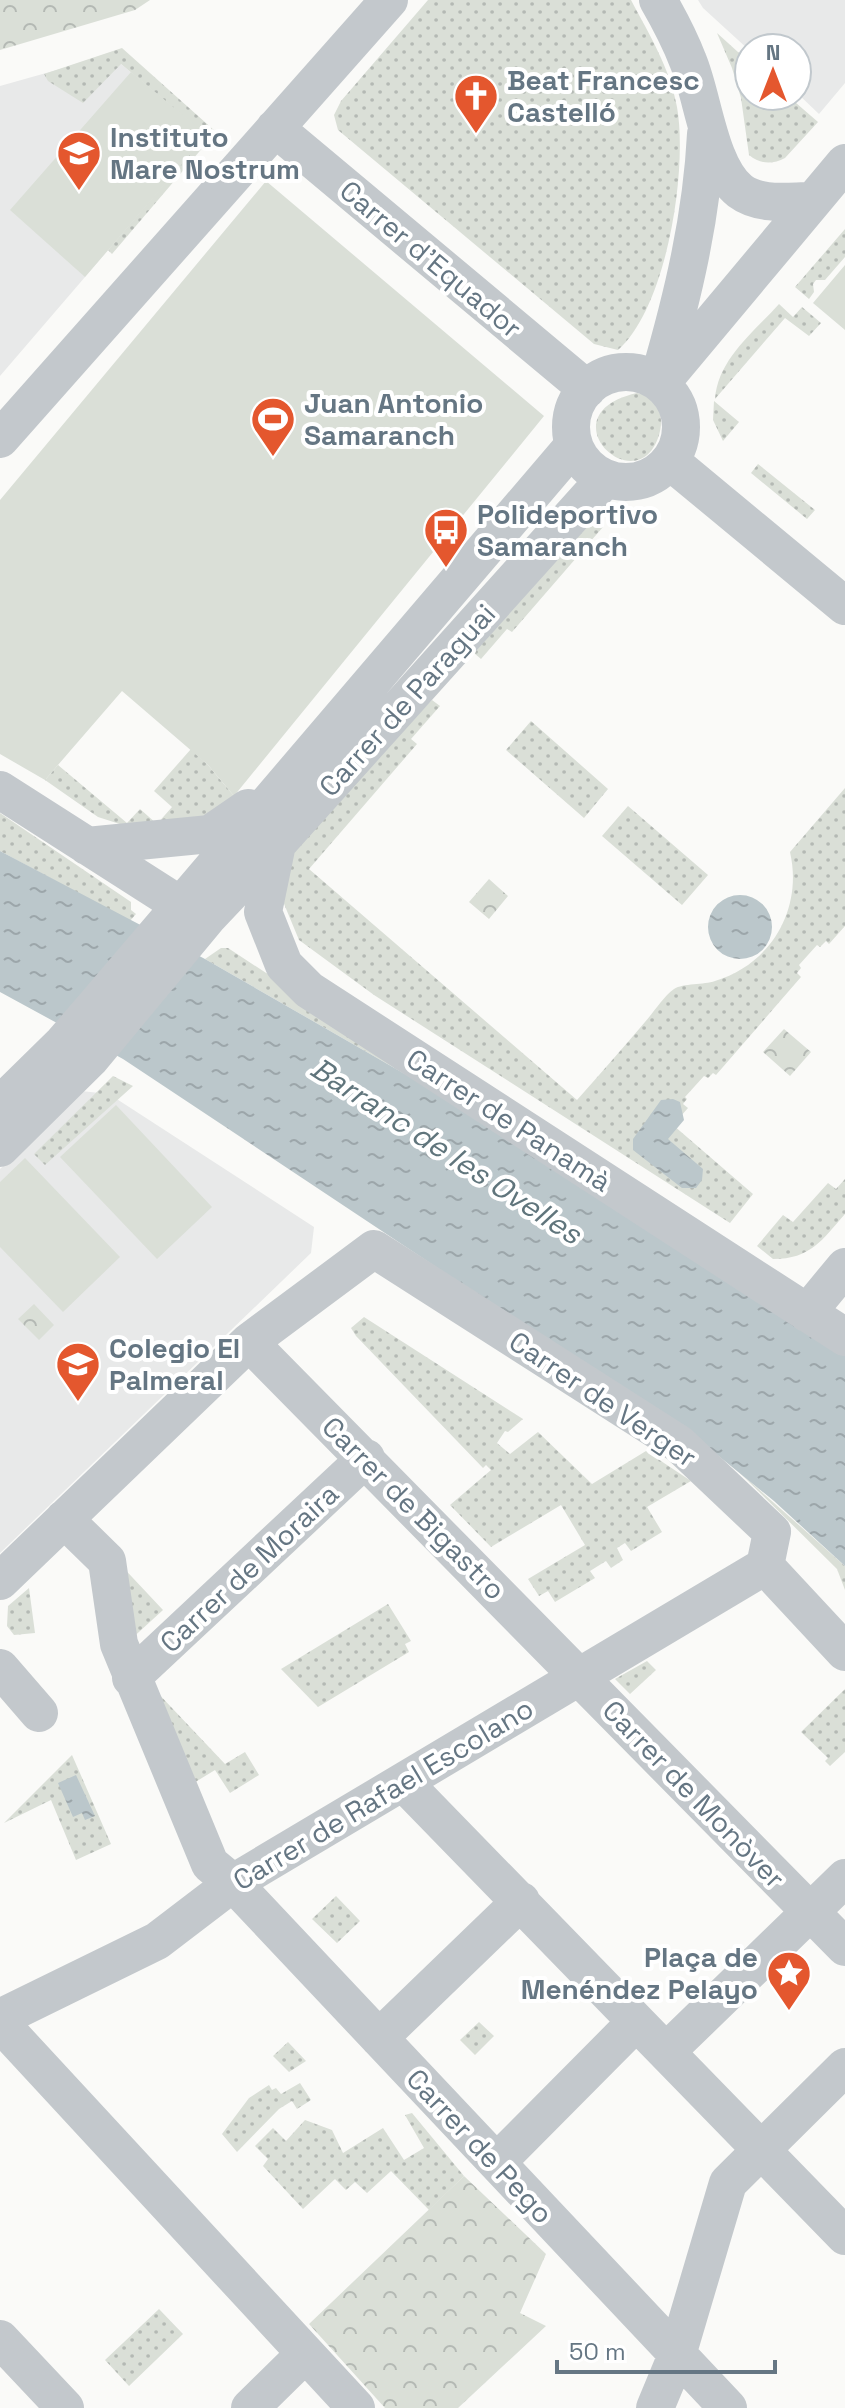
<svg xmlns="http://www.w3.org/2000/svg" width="845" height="2408" viewBox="0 0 845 2408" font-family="'Space Grotesk',sans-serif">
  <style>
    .built { fill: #e8e9e9 }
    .grass { fill: url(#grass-dots) }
    .park { fill: url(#park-crowns) }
    .pitch { fill: #dadfd7 }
    .water { fill: url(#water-ripples) }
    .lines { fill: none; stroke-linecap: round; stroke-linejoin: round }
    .minor { stroke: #c3c8cc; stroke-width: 38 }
    .labels { text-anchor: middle; stroke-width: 8; stroke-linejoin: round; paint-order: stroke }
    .poi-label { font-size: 28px; font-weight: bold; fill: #657683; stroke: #fff; text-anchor: start }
    .street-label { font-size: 28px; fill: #657683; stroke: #fff }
    .water-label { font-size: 30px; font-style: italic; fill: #60757c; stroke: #fff }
  </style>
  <defs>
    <pattern id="grass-dots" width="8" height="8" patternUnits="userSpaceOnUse" patternTransform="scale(2)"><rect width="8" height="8" fill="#dadfd7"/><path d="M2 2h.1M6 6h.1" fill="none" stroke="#b4b9b4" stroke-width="1.8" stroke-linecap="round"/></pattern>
    <pattern id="park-crowns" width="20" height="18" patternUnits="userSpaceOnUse" patternTransform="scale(2)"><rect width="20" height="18" fill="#dadfd7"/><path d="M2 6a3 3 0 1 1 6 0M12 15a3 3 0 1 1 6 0" fill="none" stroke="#b4b9b4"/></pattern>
    <pattern id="water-ripples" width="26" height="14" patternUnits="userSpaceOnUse" patternTransform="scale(2)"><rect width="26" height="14" fill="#bbc7cb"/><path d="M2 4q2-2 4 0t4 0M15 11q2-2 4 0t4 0" fill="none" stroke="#9ca6aa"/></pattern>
  </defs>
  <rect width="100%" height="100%" fill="#fafaf8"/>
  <path class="built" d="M698,0H845V83L819,114L797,93V48L749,50L703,8Z
    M110,55L207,135L0,376V86Z
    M81,1091L109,1094L314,1227L311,1253L0,1553V1169Z"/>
  <path class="grass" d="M428,0H631C649,34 670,68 677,107C688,169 667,307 618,350L594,344L338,130L334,115L341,101Z
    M717,33L749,62V96H788L818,122L785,158C772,165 760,164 749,155L741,98L732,68Z
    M122,48L216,132L112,254L108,250L206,135L121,64L83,103L48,81L44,74Z
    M845,229V257L825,280H816L813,284L814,292L809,299L795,287Z
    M779,304L793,317L802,307L821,323L809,336L785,318L715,399C718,359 754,332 779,304Z
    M637,393L654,397C662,410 663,424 658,438C635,502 544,414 637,393Z
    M714,401L739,422L723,441L713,420Z
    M758,464L815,510L807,519L751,473Z
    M586,517L603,527L512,632L507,629L481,659L474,653Z
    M432,700L440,706L411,739L417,744L309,869L577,1100C600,1074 623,1048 645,1022C654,1012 663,997 674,989C683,983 704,985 715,981C772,964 803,908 790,852L845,788V926L829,944L826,941L820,947L817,945L799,965L801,968L797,973L801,977L716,1075L713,1073L708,1078L704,1076L685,1097L687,1099L683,1104L688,1108L673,1125L753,1194L730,1223L374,995L299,940L282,899L285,868L306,830Z
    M531,721L608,789L584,818L506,750Z
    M191,749L208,765L234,796L204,819L129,827L98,817L45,780L58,765L127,823L140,809L157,824L172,807L154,791Z
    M628,806L708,875L682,905L602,836Z
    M0,813L131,902V910L136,914L130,921L0,851Z
    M221,948H228L525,1143L205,959Z
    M113,1076L133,1086L45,1165L34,1154Z
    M845,1179V1214C822,1240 811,1259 773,1259L757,1246L783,1215L793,1222L828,1183L836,1189Z
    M364,1317L523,1419L508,1432L505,1431L497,1443L510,1454L538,1432L592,1484L646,1451L691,1481L647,1507L662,1532L631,1551L625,1543L617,1548L623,1560L611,1568L606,1561L590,1571L595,1578L555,1602L548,1591L539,1596L528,1579L585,1545L561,1505L491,1547L450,1505L491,1470L486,1465L483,1468L356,1336L351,1328Z
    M737,1470L845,1566V1590L837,1569Z
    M117,1561L163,1610L128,1642Z
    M29,1588L35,1633L14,1635L7,1626L8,1606Z
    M388,1604L411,1641L405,1644L409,1652L318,1707L281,1669Z
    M647,1661L656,1670L630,1694L615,1679Z
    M154,1689L225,1764L245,1752L259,1775L230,1793L215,1770L184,1789Z
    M845,1689V1752L830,1766L825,1761L828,1758L801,1732Z
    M72,1755L111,1844L76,1860L51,1800L4,1823Z
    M336,1896L360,1921L337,1943L312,1919Z
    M479,2022L494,2036L475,2055L460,2040Z
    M288,2042L306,2061L289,2072L273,2056Z
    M300,2083L311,2100L297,2109L292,2101L279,2109L237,2152L222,2134L249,2098L269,2085L272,2090L276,2088L281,2094Z
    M412,2113L464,2176L429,2210L391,2171L367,2193L355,2182L346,2190L335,2179L303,2209L263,2166L268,2159L255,2146L273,2128L286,2141L305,2120L332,2130L343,2153L383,2128L404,2160L424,2148L405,2115Z
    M159,2309L183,2334L129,2386L105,2360Z"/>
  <path class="park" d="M0,0H150L135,10L0,50Z
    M489,879L508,896L489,919L469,902Z
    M784,1029L811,1052L790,1076L763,1052Z
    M34,1304L54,1325L39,1340L18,1319Z
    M464,2176L546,2254L520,2313L546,2326L458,2408H385L309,2324Z"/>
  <path class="pitch" d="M131,72L207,135L85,277L10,210Z
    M266,181L544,416L234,796L208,765L122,691L45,780L0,754V500Z
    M845,265V330L813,303Z
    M116,1105L212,1207L157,1259L60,1157Z
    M25,1158L120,1257L63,1312L0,1247V1182Z"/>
  <path class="water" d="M0,851L205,959L525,1143L845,1353V1566L774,1501L710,1449L123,1059L0,992Z
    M708 927a32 32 0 1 1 64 0a32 32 0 1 1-64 0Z
    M673,1099L680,1102L684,1120L668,1139L703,1169L702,1180L696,1188H682L633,1150V1139L661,1100Z
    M76,1775L95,1816L85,1820L82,1813L73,1817L58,1783Z"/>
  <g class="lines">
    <path class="minor" d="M658,0C669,19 680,40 688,61C703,96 709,167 740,191C760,206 788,201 811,201
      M275,128L587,389
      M571 427a55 55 0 1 1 110 0a55 55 0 1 1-110 0Z
      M660,375C683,296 702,216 706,134
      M661,383L845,163
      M0,439L389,0
      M670,461L845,606
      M0,790L180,905L201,915
      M277,844L263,912L284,965L309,990L845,1337
      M87,846L210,834L248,808
      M0,1105L63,1043L95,1006L573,446
      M0,1148L90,1059L207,918L277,844L605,479
      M807,1313L845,1267
      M249,1342L845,1947
      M64,1519L107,1561L119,1644L210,1864L233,1883L728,2408
      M765,1566L845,1652
      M0,1581L249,1342L374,1249L679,1444L772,1532L765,1566
      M0,1668L39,1713
      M131,1678L366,1458
      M403,1782L845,2236
      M0,2018L157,1941L233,1883L765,1566
      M0,2023L356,2408
      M379,2038L521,1901
      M666,2052L845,1878
      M497,2162L636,2022
      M0,2339L65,2408
      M250,2408L305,2354
      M655,2408L677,2355L728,2183L845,2067"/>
  </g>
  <defs>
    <g id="church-pin" transform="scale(2.3)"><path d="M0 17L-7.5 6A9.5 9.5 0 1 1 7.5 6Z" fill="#e4572e" stroke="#fff"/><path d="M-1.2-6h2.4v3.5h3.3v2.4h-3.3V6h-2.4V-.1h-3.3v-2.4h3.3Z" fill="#fff"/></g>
    <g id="school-pin" transform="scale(2.3)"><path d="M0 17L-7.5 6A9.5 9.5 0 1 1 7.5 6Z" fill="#e4572e" stroke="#fff"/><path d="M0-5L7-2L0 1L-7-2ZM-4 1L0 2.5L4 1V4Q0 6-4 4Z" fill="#fff"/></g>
    <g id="stadium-pin" transform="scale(2.3)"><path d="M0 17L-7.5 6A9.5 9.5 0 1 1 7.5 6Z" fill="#e4572e" stroke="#fff"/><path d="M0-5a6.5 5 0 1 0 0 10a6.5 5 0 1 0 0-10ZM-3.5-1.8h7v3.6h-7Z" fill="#fff"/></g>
    <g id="bus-pin" transform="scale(2.3)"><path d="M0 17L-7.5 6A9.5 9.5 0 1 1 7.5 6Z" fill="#e4572e" stroke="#fff"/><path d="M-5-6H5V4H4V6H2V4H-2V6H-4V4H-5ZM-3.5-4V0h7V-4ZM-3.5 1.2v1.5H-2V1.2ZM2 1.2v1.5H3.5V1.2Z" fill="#fff"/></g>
    <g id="sight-pin" transform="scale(2.3)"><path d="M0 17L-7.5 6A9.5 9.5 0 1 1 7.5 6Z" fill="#e4572e" stroke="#fff"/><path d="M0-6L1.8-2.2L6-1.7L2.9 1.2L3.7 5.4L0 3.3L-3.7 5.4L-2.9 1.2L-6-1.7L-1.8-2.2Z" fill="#fff"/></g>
  </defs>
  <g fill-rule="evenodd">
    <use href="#church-pin" x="476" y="96"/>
    <use href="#school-pin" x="79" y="153"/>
    <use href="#stadium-pin" x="273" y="419"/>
    <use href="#bus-pin" x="446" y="530"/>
    <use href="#school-pin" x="78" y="1364"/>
    <use href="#sight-pin" x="789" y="1973"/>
  </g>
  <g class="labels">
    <g class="poi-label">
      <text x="507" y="90">Beat Francesc<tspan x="507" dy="32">Castelló</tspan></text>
      <text x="110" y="147">Instituto<tspan x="110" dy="32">Mare Nostrum</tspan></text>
      <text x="304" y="413">Juan Antonio<tspan x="304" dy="32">Samaranch</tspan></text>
      <text x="477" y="524">Polideportivo<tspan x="477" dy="32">Samaranch</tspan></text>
      <text x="109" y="1358">Colegio El<tspan x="109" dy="32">Palmeral</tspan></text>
      <text x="758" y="1967" text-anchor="end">Plaça de<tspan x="758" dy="32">Menéndez Pelayo</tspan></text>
    </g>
    <g class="street-label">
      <text transform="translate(431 259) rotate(40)" y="10">Carrer d'Equador</text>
      <text transform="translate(407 700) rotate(-48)" y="10">Carrer de Paraguai</text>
      <text transform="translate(509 1120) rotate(33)" y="10">Carrer de Panamà</text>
      <text transform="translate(603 1399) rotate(34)" y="10">Carrer de Verger</text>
      <text transform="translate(414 1508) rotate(45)" y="10">Carrer de Bigastro</text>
      <text transform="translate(249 1568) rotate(-43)" y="10">Carrer de Moraira</text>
      <text transform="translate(383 1794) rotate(-31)" y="10">Carrer de Rafael Escolano</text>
      <text transform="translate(694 1794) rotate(46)" y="10">Carrer de Monòver</text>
      <text transform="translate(480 2146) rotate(47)" y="10">Carrer de Pego</text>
    </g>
    <g class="water-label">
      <text transform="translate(446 1151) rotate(33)" y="10">Barranc de les Ovelles</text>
    </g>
  </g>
  <g transform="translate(773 72)"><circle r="38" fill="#ffffff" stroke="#c1c8cd" stroke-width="2"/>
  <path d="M0-6L14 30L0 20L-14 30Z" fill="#e4572e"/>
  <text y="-12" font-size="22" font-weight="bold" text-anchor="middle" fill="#657683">N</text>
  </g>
  <path d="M557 2360v12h218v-12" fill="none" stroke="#657683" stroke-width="4"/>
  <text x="569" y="2360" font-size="24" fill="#657683" stroke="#ffffff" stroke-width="6" paint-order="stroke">50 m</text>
</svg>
